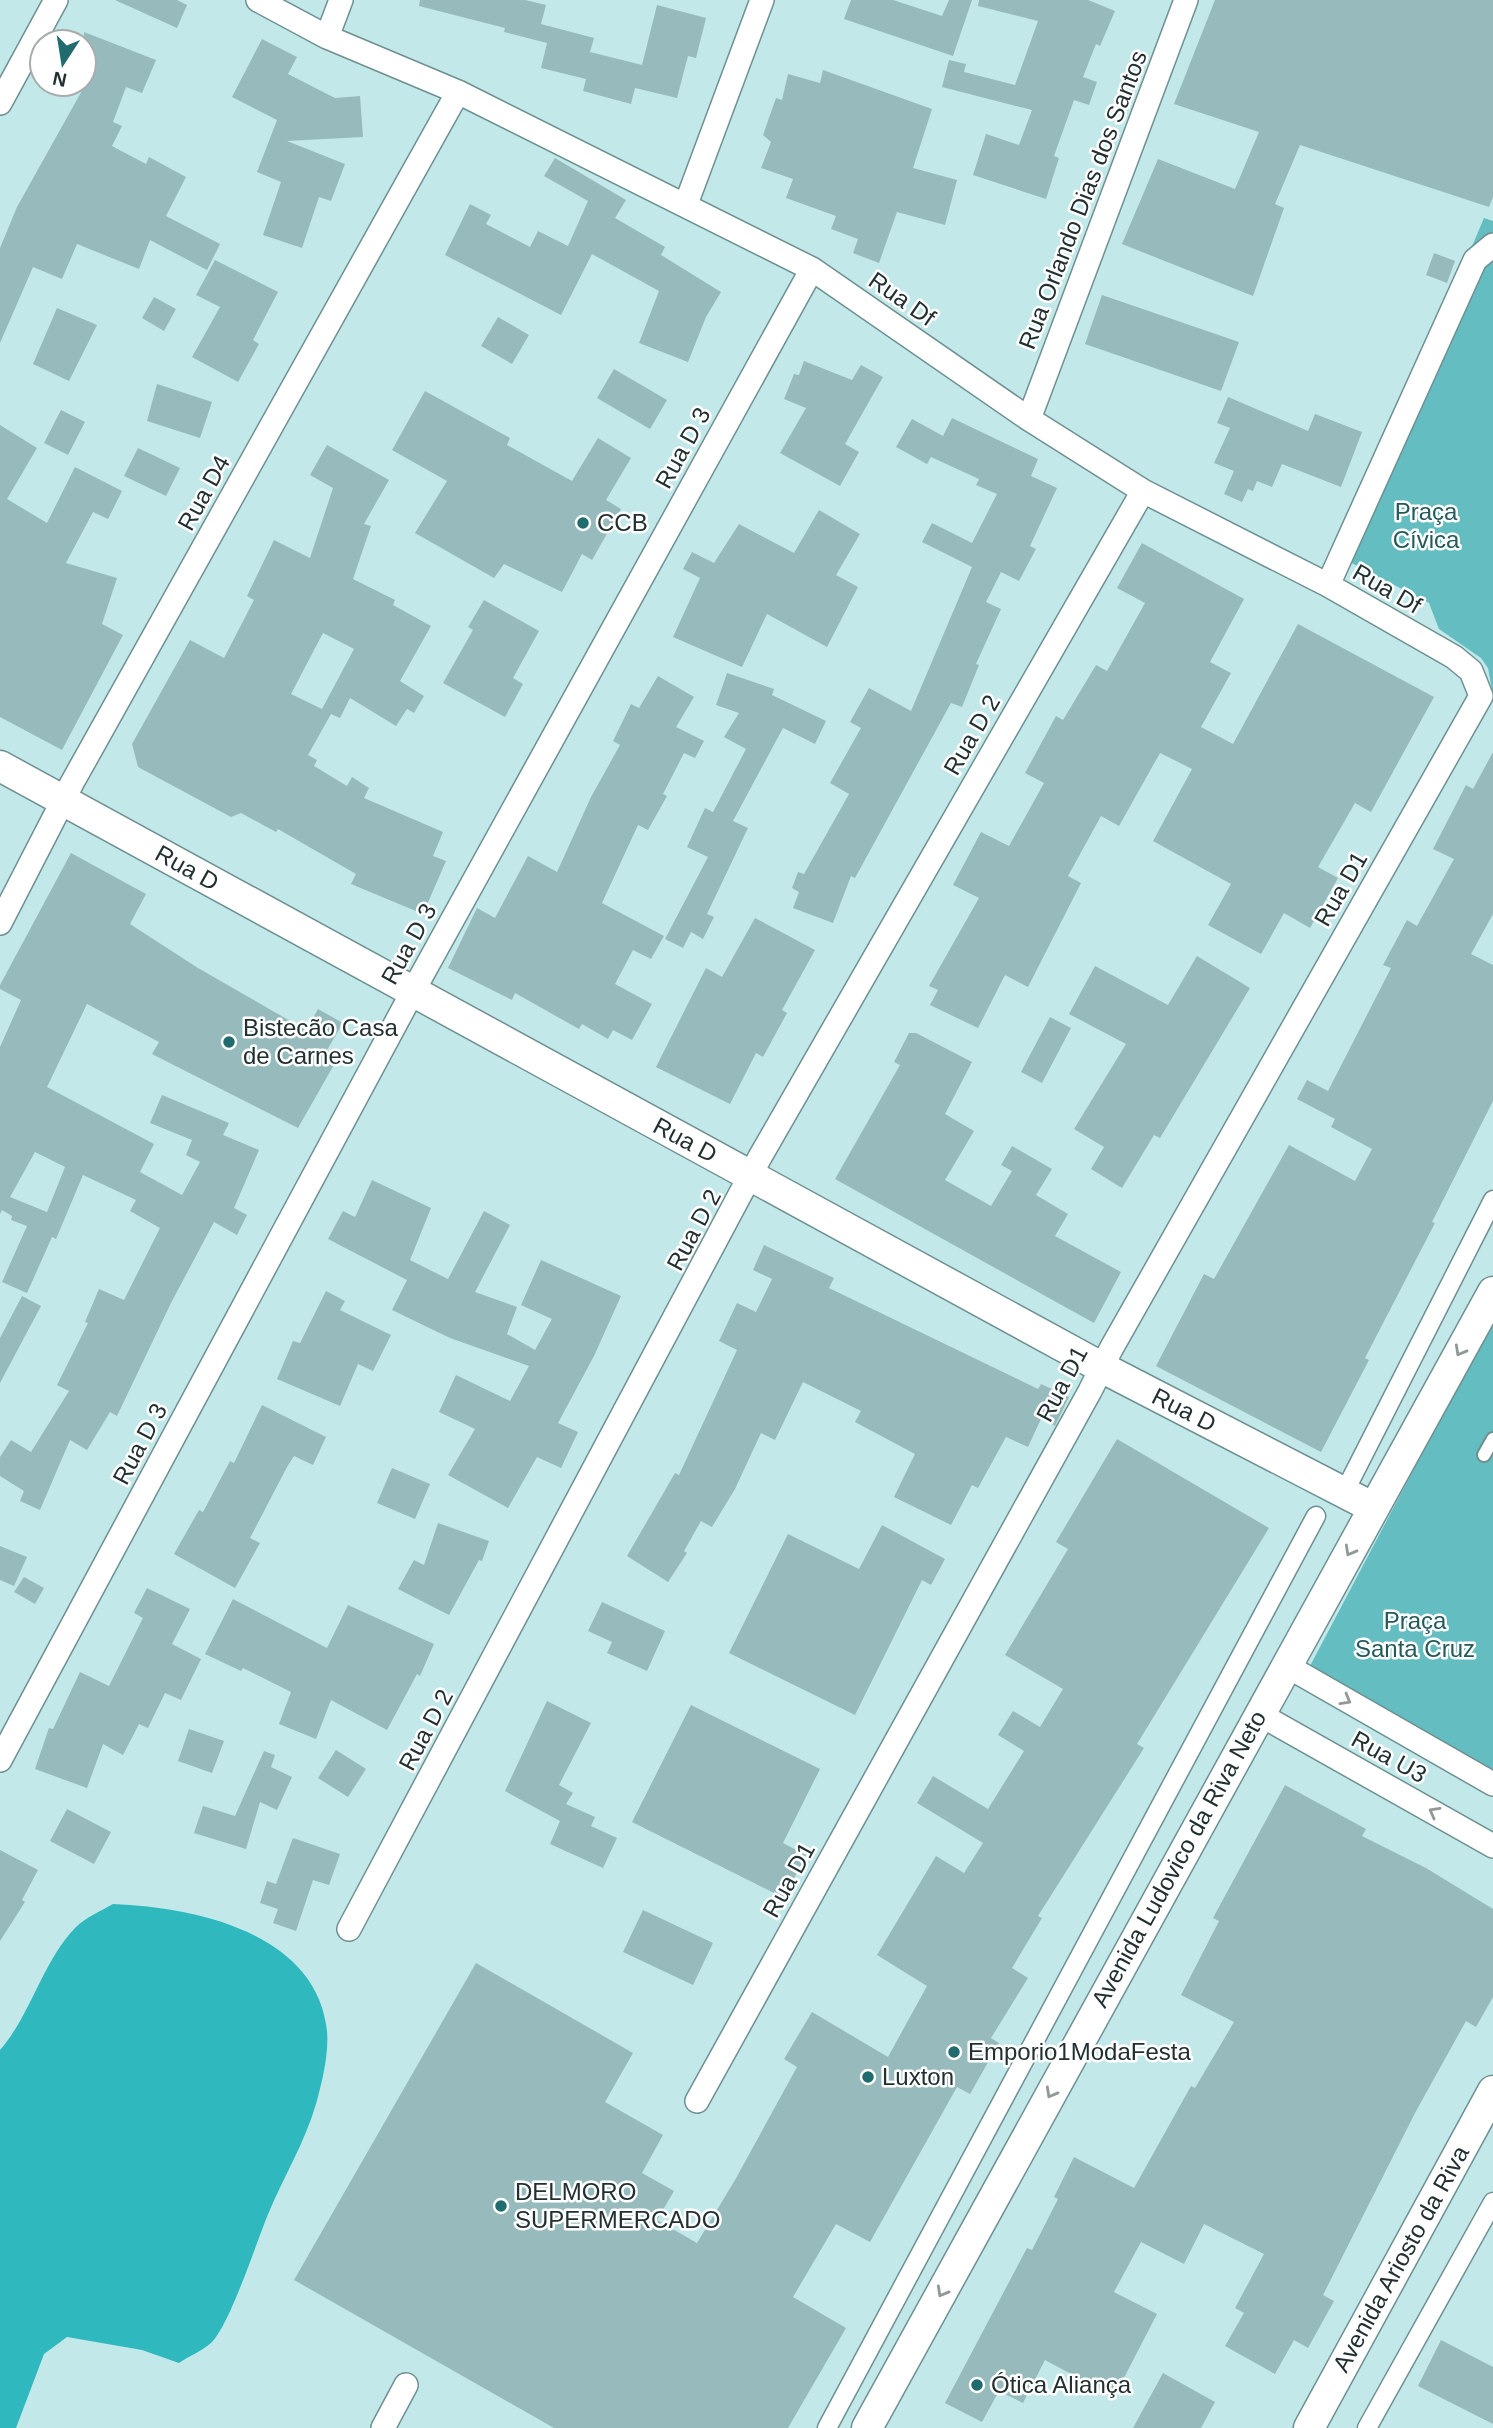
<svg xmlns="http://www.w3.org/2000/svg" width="1493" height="2428" viewBox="0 0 1493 2428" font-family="Arial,sans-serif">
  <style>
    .green { fill: #63bdc1 }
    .forest { fill: #2fb9be }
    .building { fill: #97bbbc; fill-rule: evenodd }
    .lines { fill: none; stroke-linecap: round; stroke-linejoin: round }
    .service-casing { stroke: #6e9091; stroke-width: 16 }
    .pedestrian-casing { stroke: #6e9091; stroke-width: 21 }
    .minor-casing { stroke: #6e9091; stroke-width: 26 }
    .tertiary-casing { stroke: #6e9091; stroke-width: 33 }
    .service { stroke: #fff; stroke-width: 12 }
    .pedestrian { stroke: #fff; stroke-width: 18 }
    .minor { stroke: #fff; stroke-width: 23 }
    .tertiary { stroke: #fff; stroke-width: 30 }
    .oneway { stroke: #909898 }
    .poi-dot { fill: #1f6b6e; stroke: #fff; stroke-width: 2.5 }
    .labels { text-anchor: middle; stroke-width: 5; stroke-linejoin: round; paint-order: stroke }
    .street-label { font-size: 24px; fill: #223031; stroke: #fff }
    .park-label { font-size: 24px; fill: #245a5c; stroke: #fff }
    .poi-label { font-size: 24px; fill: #223031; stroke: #fff; text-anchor: start }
  </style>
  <rect width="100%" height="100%" fill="#c3e8e9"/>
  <path class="green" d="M1484,218L1493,221V695L1488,668L1481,658L1439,629L1429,603L1340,557Z
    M1493,1319V1770L1310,1666Z"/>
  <path class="forest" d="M113,1904C193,1907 317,1932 327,2031C329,2054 322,2082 316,2104C305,2142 284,2176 269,2212C257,2240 230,2325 211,2343C202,2351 189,2356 179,2363L142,2350L67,2337L44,2354L16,2428H0V2050C32,2013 42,1962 76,1927C86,1917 101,1911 113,1904Z"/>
  <path class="building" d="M115,0H177L187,5L177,28Z
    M420,0H525L546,5L541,24L594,38L590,52L642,65L657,5L706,18L696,58L688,56L677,98L635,88L631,104L583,91L586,79L541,68L547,43L504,32L505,28L419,6Z
    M851,0H893L942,16L949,0H972L953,56L844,19Z
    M979,0H1088L1115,11L1100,46L1096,44L1083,77L1097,82L1089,105L1074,100L1054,156L1059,158L1046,199L973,175L986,134L1019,145L1032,110L942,87L949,60L966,64L964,72L1015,85L1038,21L978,6Z
    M1215,0H1493V197L1489,207L1300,145L1275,204L1284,208L1253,296L1122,244L1158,159L1235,189L1259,132L1174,104Z
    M84,32L156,60L142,93L126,87L113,122L122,126L112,146L146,164L149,157L186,177L166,216L220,244L207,270L150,240L139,269L77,244L62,279L33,267L0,343V248L17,207L84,87Z
    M262,39L297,57L288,74L335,98L360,96L363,137L287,141L345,164L331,201L319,197L302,248L263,235L281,182L257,172L277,120L232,97Z
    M823,70L932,109L913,168L957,180L945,225L897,212L879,263L853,253L858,239L831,229L836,216L786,198L793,179L761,168L771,142L763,135L776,98L782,100L788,74L820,83Z
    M555,158L626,200L615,218L665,247L661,255L721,292L706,317L688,362L639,343L659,291L592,254L561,315L445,255L470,204L491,215L486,224L530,247L538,231L568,246L588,201L544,176Z
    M1434,253L1455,261L1447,283L1426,275Z
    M215,260L278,292L253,340L259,344L238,382L192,357L220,307L196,295Z
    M1102,295L1239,342L1221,391L1085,344Z
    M154,297L176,309L164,331L142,318Z
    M57,308L97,325L69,381L33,364Z
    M498,317L529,335L512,364L481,346Z
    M804,361L852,380L861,365L883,377L845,444L859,452L840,486L780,453L806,408L784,399L794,374L799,375Z
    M614,369L667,400L650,429L597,398Z
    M157,384L212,402L200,438L147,421Z
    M425,391L510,438L507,445L572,481L598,438L631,458L606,500L621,509L592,560L582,554L562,592L504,564L494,578L415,533L447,481L392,450Z
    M1228,397L1308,431L1315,414L1362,432L1341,487L1282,464L1272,487L1257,481L1253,491L1248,489L1242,502L1224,494L1234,471L1214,463L1230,428L1217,423Z
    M61,410L85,422L68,455L44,443Z
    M952,418L1038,459L1031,476L1057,488L1030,546L1036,549L1019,581L1001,572L986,602L1001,609L976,664L979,665L962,707L951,703L855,878L851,876L833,923L793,908L799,892L792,888L798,872L804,874L849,794L830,783L861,728L850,722L869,688L911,711L972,567L922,542L932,523L972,543L997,494L976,485L979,479L931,457L927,464L896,447L912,419L943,436Z
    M0,425L37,448L7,499L47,523L75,467L122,491L108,519L93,512L66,563L117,578L102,624L123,635L62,750L0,717Z
    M327,445L389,480L364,524L371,526L353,579L395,600L393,605L431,626L400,681L424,696L414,713L407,709L396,726L350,698L340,718L331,714L308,755L317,760L314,766L347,786L352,777L369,788L364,798L443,832L433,856L446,861L423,914L351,884L356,874L278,829L276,832L241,813L231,817L138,767L132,744L190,640L224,658L254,600L247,596L274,540L310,558L333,488L310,475ZM323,633L354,649L322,709L291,694Z
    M138,448L180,468L166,496L124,476Z
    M819,510L860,534L836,575L858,587L827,647L767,614L742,667L673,637L700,578L683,569L692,552L714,563L739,524L794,553Z
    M1142,543L1244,599L1210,662L1231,673L1201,727L1233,744L1298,624L1434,697L1371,812L1355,803L1318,867L1338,878L1310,928L1284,913L1261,954L1208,925L1231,884L1153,841L1192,769L1160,753L1119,826L1101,816L1068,876L1081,883L1028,987L1005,975L978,1028L930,1005L938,990L929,986L979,898L953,885L981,832L1009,846L1044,783L1025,773L1056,716L1063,720L1096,665L1107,671L1145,603L1117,588Z
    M484,600L539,631L513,678L523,684L505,717L443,683L473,630L468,627Z
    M727,673L774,689L772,695L826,721L815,744L783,728L733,821L748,828L707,914L714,917L703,939L691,932L683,948L665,939L708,857L687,847L705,808L713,812L746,749L724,737L739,713L716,705Z
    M658,676L694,697L676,727L704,741L695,758L684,753L663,794L667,796L648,830L638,825L602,903L664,936L651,959L633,950L615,984L652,1004L632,1040L613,1030L608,1039L582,1024L579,1029L515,993L512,1000L448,968L477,908L495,918L528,856L557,872L591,797L620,745L613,741L631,704L639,708Z
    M1493,752V914L1471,954L1493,965V1101L1432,1222L1435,1223L1365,1358L1369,1360L1321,1452L1156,1366L1204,1274L1214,1279L1289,1145L1355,1181L1372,1149L1331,1127L1335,1119L1297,1099L1307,1080L1328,1091L1391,968L1383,965L1407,920L1417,926L1454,859L1433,849L1466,785L1473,789Z
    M71,853L146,894L130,924L198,968L306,1030L318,1009L343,1023L327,1050L339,1056L298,1128L152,1054L159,1042L87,1004L47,1087L154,1144L140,1172L182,1195L200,1162L186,1155L192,1140L150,1123L162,1095L229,1123L223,1135L259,1150L234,1208L247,1215L237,1235L214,1222L171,1303L117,1416L110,1412L87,1450L70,1440L40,1510L20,1501L24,1491L0,1476V1457L11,1440L31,1452L69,1391L57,1385L88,1323L85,1322L99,1289L124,1300L160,1228L130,1211L136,1200L83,1175L56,1239L52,1237L27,1293L2,1282L27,1226L11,1220L12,1216L2,1210L0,1214V1047L21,1000L0,989V985ZM35,1152L65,1167L47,1212L10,1197Z
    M755,918L815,950L782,1010L787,1013L763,1057L756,1053L730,1104L656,1067L706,968L722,977Z
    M1197,956L1250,988L1160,1138L1154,1135L1122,1188L1091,1169L1104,1147L1074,1129L1126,1044L1069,1014L1095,966L1168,1005Z
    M1050,1017L1071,1028L1042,1083L1021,1072Z
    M909,1033H916L972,1062L945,1114L974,1131L945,1180L991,1206L1012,1171L1001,1165L1012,1146L1052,1169L1036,1195L1068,1214L1055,1236L1121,1272L1094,1323L835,1179L900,1065L894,1062Z
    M372,1180L431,1208L410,1260L448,1279L484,1211L510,1225L475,1292L517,1307L507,1334L535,1350L552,1319L521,1305L541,1260L621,1296L594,1356L558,1423L578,1432L561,1468L537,1457L508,1508L448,1475L475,1429L439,1412L456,1375L510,1401L529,1366L450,1338L392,1310L407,1280L328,1239L343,1211L355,1217Z
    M764,1245L834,1278L829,1288L1038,1389L1041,1384L1069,1397L1055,1426L1041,1419L1028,1447L1006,1437L978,1488L972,1485L951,1525L894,1497L915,1454L855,1422L861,1411L803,1382L775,1440L761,1433L735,1489L712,1527L701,1521L684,1551L687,1553L668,1582L627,1556L675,1473L679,1475L737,1350L719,1341L737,1303L756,1312L772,1279L753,1270Z
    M326,1291L345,1301L340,1310L391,1335L373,1371L358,1364L340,1406L277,1379L293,1341L300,1343Z
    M22,1296L41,1306L0,1383V1338Z
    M262,1405L326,1437L313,1465L294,1456L287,1467L250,1538L260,1543L235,1588L174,1554L199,1510L203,1512L230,1461L234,1463Z
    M1117,1439L1269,1528L1137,1744L1144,1748L1038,1916L1042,1918L1012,1968L1028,1978L991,2038L999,2043L970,2094L957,2087L870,2242L836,2224L793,2297L846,2328L788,2428H554L294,2280L476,1963L633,2053L605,2102L663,2135L642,2173L674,2191L657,2220L697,2243L735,2180L797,2067L784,2059L812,2012L888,2057L927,1986L877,1955L936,1856L964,1873L983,1843L917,1803L933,1776L988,1809L1024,1751L998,1735L1013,1711L1040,1727L1063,1689L1005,1655L1068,1549L1056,1542Z
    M392,1468L430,1484L415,1519L377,1503Z
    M438,1523L489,1541L482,1561L479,1560L449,1615L398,1589L414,1560L424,1565Z
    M882,1525L945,1559L931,1585L922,1580L855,1715L729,1653L788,1534L859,1569Z
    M0,1546L27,1557L14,1586L0,1580Z
    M24,1577L44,1588L35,1604L14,1592Z
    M147,1588L190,1609L172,1644L201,1659L181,1700L165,1693L148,1728L139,1724L123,1755L103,1744L87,1788L35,1769L49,1728L53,1729L80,1672L109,1686L143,1618L134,1613Z
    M233,1599L327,1648L348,1605L434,1644L420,1676L417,1674L387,1730L331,1700L316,1739L279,1724L291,1692L243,1668L241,1671L205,1654Z
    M602,1602L665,1631L647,1671L607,1653L612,1642L588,1631Z
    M547,1701L591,1723L559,1785L573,1793L566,1804L595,1817L591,1826L617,1838L603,1868L550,1844L560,1821L505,1791Z
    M691,1705L820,1769L783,1843L806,1855L784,1898L632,1822Z
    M189,1729L224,1741L212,1773L178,1761Z
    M336,1750L366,1769L348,1797L318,1778Z
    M264,1751L275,1755L271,1767L292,1777L277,1810L260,1802L246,1849L194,1833L203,1806L235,1816Z
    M1285,1785L1366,1829L1362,1836L1426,1868L1493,1909V1997L1476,2027L1466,2021L1415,2113L1323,2295L1334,2301L1308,2348L1294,2340L1275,2374L1225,2346L1244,2313L1235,2308L1264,2254L1204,2224L1184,2264L1141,2242L1114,2292L1157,2314L1114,2397L1045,2360L1023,2403L999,2391L982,2422L945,2403L1027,2248L1032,2250L1058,2199L1054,2197L1074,2157L1134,2188L1191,2086L1195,2088L1234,2022L1181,1995L1219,1921L1213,1918Z
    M67,1809L111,1832L94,1864L50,1841Z
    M293,1838L340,1854L329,1885L313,1880L296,1931L273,1923L278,1909L260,1903L267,1881L276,1884Z
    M0,1850L38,1870L22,1900L25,1902L0,1941Z
    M643,1910L713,1943L693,1985L623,1952Z
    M1441,2340L1493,2367V2424L1418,2386Z
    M1163,2373L1215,2402L1201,2428H1133Z"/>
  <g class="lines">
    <g class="service-casing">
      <path id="service" d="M1484,1455L1493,1439"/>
    </g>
    <g class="pedestrian-casing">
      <path id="pedestrian" d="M1351,1479L1493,1200
        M827,2428L1316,1516
        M1367,2428L1493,2202"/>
    </g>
    <g class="minor-casing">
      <path id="minor" d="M258,0L327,37L458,92L812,269L1029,419L1143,491L1328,585L1454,657L1471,671L1481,696L1111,1349L1090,1391L697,2101
        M327,37L341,0
        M0,103L56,0
        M686,204L762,0
        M1029,419L1186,0
        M1328,585L1475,260L1493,245
        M0,923L72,783L458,92
        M1287,1666L1493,1784
        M1259,1714L1493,1846
        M0,1760L412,993L812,269
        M349,1929L760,1157L1143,491
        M383,2428L406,2385"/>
    </g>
    <g class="tertiary-casing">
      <path id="tertiary" d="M0,766L1101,1367L1374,1508
        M867,2428L1493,1292
        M1309,2428L1493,2091"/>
    </g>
    <use href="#service" class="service"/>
    <use href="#pedestrian" class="pedestrian"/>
    <use href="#minor" class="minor"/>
    <use href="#tertiary" class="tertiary"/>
  </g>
  <defs><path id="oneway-chevron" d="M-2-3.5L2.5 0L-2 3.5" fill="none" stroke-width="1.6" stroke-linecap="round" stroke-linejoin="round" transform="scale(1.75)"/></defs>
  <g class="oneway">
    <use href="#oneway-chevron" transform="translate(1460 1351) rotate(119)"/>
    <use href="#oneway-chevron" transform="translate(1350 1551) rotate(119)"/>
    <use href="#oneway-chevron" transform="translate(1346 1700) rotate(30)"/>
    <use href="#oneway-chevron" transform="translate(1434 1812) rotate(-151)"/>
    <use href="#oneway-chevron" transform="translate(1051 2093) rotate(119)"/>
    <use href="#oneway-chevron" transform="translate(942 2292) rotate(119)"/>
  </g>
  <g class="poi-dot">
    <circle cx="583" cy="523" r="7"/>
    <circle cx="229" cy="1042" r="7"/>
    <circle cx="954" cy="2052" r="7"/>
    <circle cx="868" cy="2077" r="7"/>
    <circle cx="501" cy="2206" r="7"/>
    <circle cx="977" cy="2385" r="7"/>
  </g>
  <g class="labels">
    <g class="street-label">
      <text transform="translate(1083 200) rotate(-69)" y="8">Rua Orlando Dias dos Santos</text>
      <text transform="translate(902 299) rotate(35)" y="8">Rua Df</text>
      <text transform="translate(683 448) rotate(-61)" y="8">Rua D 3</text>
      <text transform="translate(204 493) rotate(-61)" y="8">Rua D4</text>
      <text transform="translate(1387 589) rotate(30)" y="8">Rua Df</text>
      <text transform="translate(972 735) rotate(-60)" y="8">Rua D 2</text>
      <text transform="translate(187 868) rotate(29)" y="8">Rua D</text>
      <text transform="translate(1341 889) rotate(-60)" y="8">Rua D1</text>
      <text transform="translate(409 944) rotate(-61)" y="8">Rua D 3</text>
      <text transform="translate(685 1140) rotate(28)" y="8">Rua D</text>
      <text transform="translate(694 1230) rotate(-62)" y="8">Rua D 2</text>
      <text transform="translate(1062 1384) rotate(-62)" y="8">Rua D1</text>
      <text transform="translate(1184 1410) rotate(27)" y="8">Rua D</text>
      <text transform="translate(140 1444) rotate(-62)" y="8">Rua D 3</text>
      <text transform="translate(426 1730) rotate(-62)" y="8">Rua D 2</text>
      <text transform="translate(1389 1757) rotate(29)" y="8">Rua U3</text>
      <text transform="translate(1179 1859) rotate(-61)" y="8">Avenida Ludovico da Riva Neto</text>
      <text transform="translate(789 1880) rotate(-61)" y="8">Rua D1</text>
      <text transform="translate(1401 2259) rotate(-61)" y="8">Avenida Ariosto da Riva</text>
    </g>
    <g class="park-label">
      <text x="1426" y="520">Praça<tspan x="1426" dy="28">Cívica</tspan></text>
      <text x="1415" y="1629">Praça<tspan x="1415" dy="28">Santa Cruz</tspan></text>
    </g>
    <g class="poi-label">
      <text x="597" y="531">CCB</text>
      <text x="243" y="1036">Bistecão Casa<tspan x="243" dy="28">de Carnes</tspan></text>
      <text x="968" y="2060">Emporio1ModaFesta</text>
      <text x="882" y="2085">Luxton</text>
      <text x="515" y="2200">DELMORO<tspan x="515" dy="28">SUPERMERCADO</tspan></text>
      <text x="991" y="2393">Ótica Aliança</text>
    </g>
  </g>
  <g transform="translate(63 63) rotate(192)"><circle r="33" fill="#ffffff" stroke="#a7acad" stroke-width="2"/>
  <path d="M0-5L12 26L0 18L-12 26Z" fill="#1f6b6e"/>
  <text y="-10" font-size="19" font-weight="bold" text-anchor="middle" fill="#223031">N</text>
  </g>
</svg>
